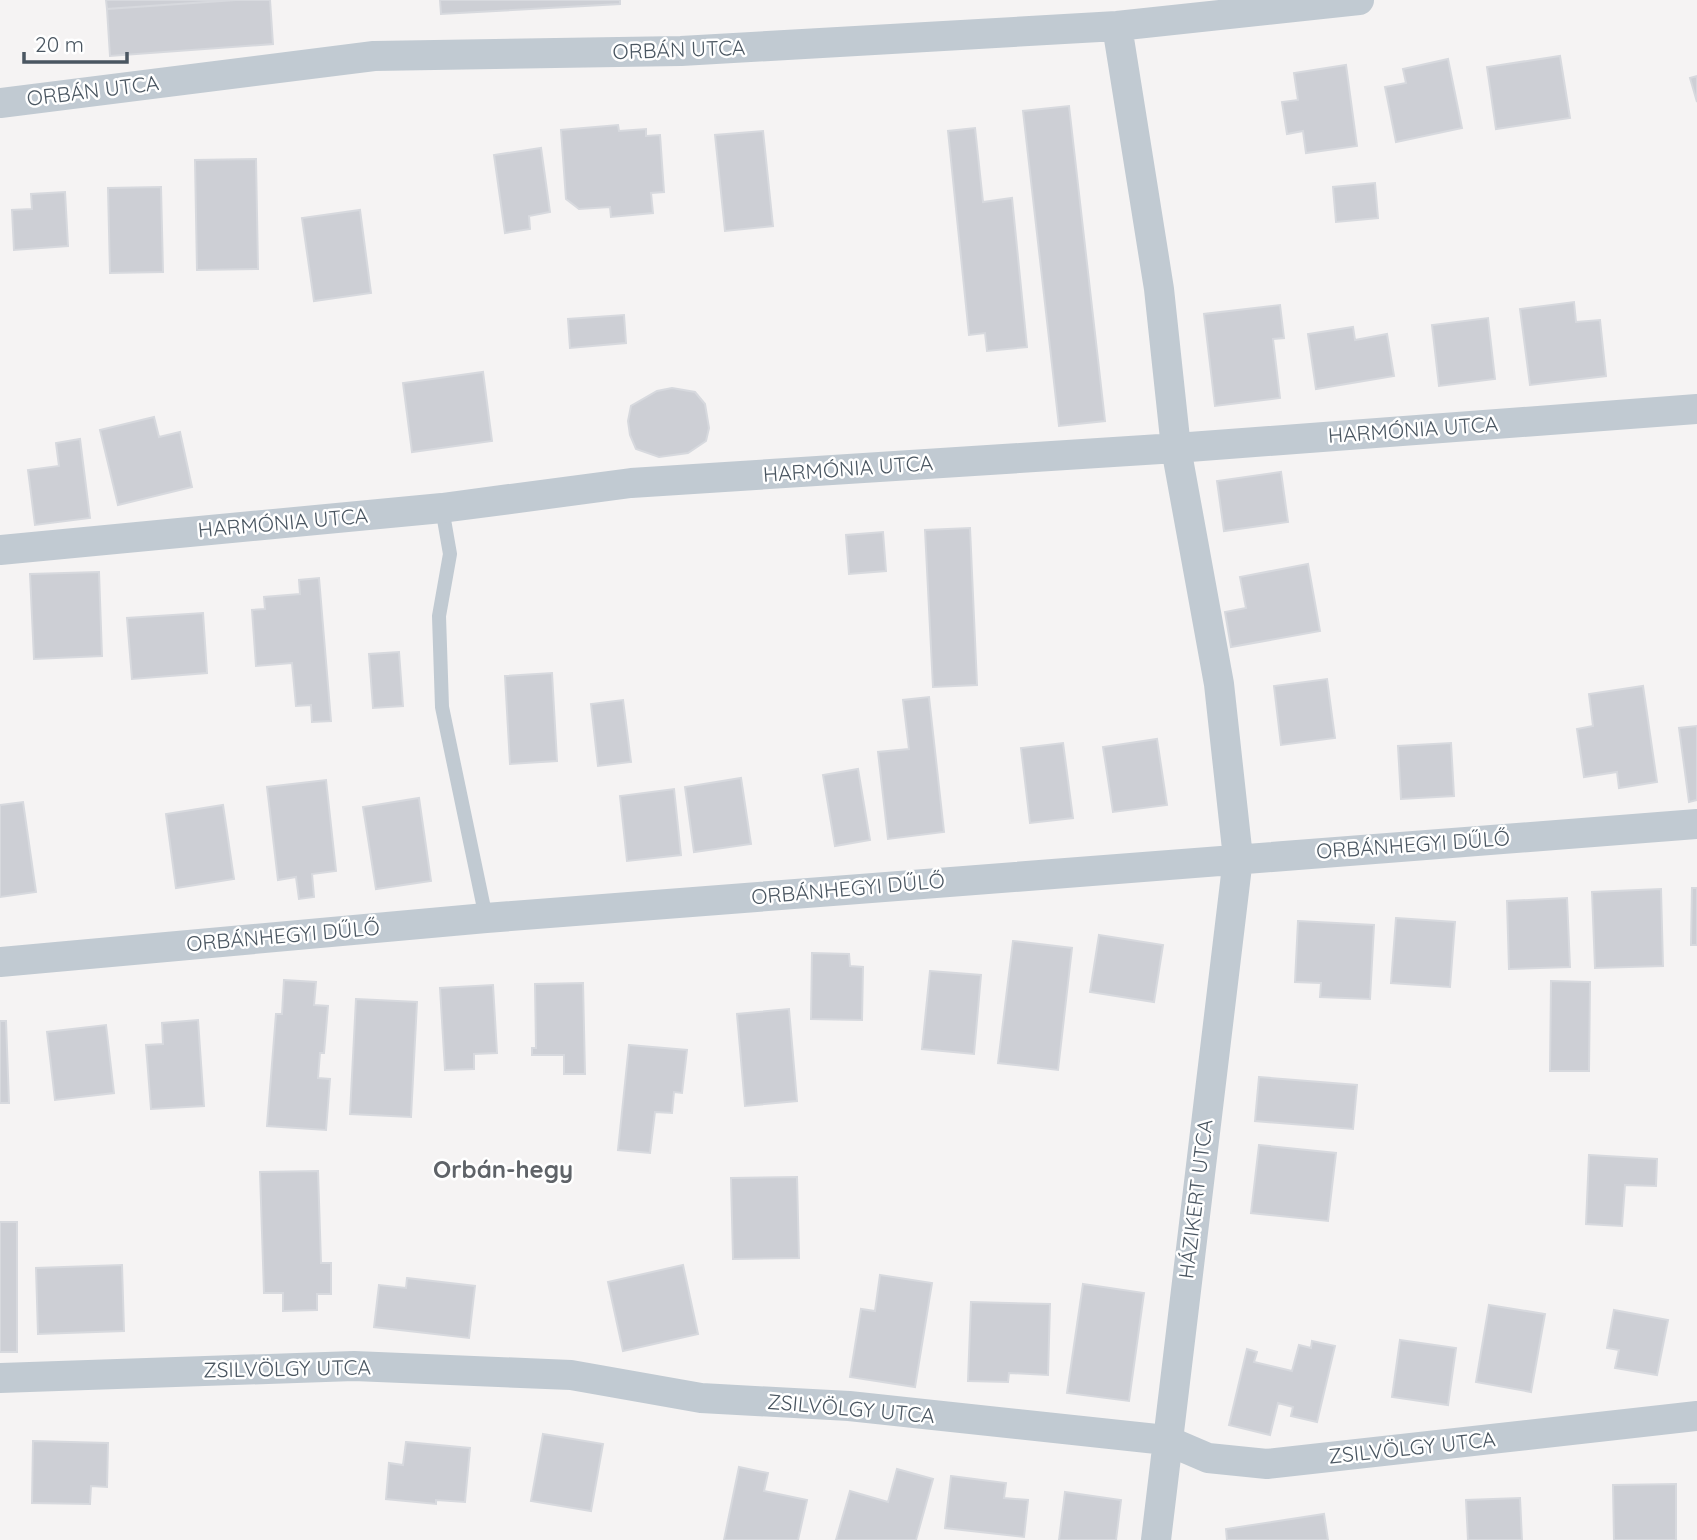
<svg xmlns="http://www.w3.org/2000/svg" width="1697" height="1540" viewBox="0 0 1697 1540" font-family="Quicksand,sans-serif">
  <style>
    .building { fill: #cdcfd5; stroke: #d7d9de; stroke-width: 2 }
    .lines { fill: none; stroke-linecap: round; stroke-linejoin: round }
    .service { stroke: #c1cad2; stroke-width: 14 }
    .minor { stroke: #c1cad2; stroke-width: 30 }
    .labels { text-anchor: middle; stroke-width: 5; stroke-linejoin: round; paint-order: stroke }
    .street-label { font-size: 21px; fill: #4a5661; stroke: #fff }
    .quarter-label { font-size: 24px; font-weight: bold; fill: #5f6368; stroke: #fff }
  </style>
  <rect width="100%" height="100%" fill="#f5f3f3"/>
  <path class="building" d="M106,0H236L107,9Z
    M236,0H270L273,44L110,56L107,9Z
    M440,0H620V4L441,14Z
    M1560,56L1570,118L1496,129L1487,67Z
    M1448,59L1462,128L1396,142L1385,87L1406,83L1403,69Z
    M1346,65L1357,146L1306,153L1303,131L1287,134L1282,102L1298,100L1294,73Z
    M1697,76V102L1690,78Z
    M1069,106L1105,421L1059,426L1023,111Z
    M618,125L619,131L646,129V136L660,135L664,192L651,193L653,213L611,217L610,207L579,209L566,199L561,130Z
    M975,128L983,202L1012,198L1027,347L987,351L985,333L969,335L948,131Z
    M763,131L773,226L725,231L715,135Z
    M541,148L550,212L529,216L530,229L505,233L494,155Z
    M256,159L258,269L197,270L195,160Z
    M1375,183L1378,218L1336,222L1333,187Z
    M161,187L163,272L110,273L108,188Z
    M65,192L68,246L14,250L12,210L32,209L31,194Z
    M360,210L371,293L314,301L302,218Z
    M1574,302L1576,322L1600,320L1606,376L1530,385L1520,309Z
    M1280,305L1284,338L1273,339L1280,398L1215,406L1204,314Z
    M624,315L626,343L570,348L568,319Z
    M1488,318L1495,379L1439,386L1432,325Z
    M1353,327L1355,340L1387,334L1394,376L1316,389L1308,334Z
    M483,372L492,441L412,452L403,383Z
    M672,388L695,392L705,404L709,428L706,441L688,453L659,457L636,449L630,435L628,421L631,406L657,391Z
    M154,417L159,437L180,432L192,487L118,505L100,430Z
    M80,439L90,518L35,525L28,470L59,466L56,443Z
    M1281,472L1288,522L1224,531L1217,481Z
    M970,528L977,685L933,687L925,530Z
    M883,532L886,571L849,574L846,535Z
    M1308,564L1320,631L1231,647L1225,612L1246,608L1240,577Z
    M99,572L102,656L34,659L30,574Z
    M319,578L331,721L312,722L311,705L296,706L292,663L256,666L252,610L265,609L264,597L300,594L299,580Z
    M203,613L207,673L132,679L127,618Z
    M399,652L403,706L373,708L369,654Z
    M552,673L557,761L510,764L505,676Z
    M1327,679L1335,738L1281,745L1274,686Z
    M1643,686L1657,782L1619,788L1617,772L1584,777L1577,729L1593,726L1589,694Z
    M929,697L944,832L888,839L878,752L909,749L903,700Z
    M623,700L631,762L598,766L591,704Z
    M1697,726V800L1689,802L1679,728Z
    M1157,739L1167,805L1113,812L1103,747Z
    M1063,743L1073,818L1030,823L1021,748Z
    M1451,743L1454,796L1401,799L1398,746Z
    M858,769L870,840L835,846L823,775Z
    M741,778L751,844L694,852L685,787Z
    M326,780L336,871L312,874L314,897L299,899L296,877L278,880L267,787Z
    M674,789L681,855L627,861L620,796Z
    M419,798L431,881L376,889L363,807Z
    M23,802L36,892L0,897V805Z
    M223,805L234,879L176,888L166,814Z
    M1692,888H1697V945H1691Z
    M1661,889L1663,966L1595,968L1592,892Z
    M1567,898L1570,967L1509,969L1507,901Z
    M1396,918L1455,922L1450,987L1391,983Z
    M1298,921L1374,925L1370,999L1320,997L1321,983L1295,982Z
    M1099,935L1163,945L1154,1002L1090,992Z
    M1013,941L1072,948L1058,1070L998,1063Z
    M812,953L849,954L850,966L863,967L862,1020L811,1019Z
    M930,971L981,975L974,1054L922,1049Z
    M284,980L316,982L314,1005L328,1006L324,1053H320L318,1078L330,1079L326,1130L267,1126L276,1014H282Z
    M1551,981L1590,982L1589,1071H1550Z
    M583,983L585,1074H564V1055H532V1048H536L535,984Z
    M493,985L497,1053L474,1054V1069L445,1070L440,988Z
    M356,999L417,1002L411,1117L350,1114Z
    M789,1009L797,1101L745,1106L737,1014Z
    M198,1020L204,1106L151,1109L146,1045L163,1044L162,1023Z
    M0,1021H6L9,1103H0Z
    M106,1025L114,1093L55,1100L47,1032Z
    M629,1045L687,1050L682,1093L674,1092L672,1113L655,1112L650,1153L618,1150Z
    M1259,1077L1357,1085L1353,1129L1255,1121Z
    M1259,1145L1336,1153L1328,1221L1251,1213Z
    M1589,1155L1657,1159L1656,1186L1625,1185L1622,1226L1586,1224Z
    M318,1171L321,1263H331V1294H317V1310L283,1311V1293H264L260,1172Z
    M797,1177L799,1258L733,1259L731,1178Z
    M0,1222H17V1352H0Z
    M122,1265L124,1331L38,1334L36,1268Z
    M683,1265L698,1334L623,1351L608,1282Z
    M880,1275L932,1283L915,1387L850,1377L861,1309L875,1311Z
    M407,1278L475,1286L469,1338L374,1327L379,1285L406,1288Z
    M1083,1284L1144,1293L1129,1401L1067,1393Z
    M971,1302L1050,1304L1048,1375L1009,1373L1008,1382L968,1381Z
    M1489,1305L1545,1314L1531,1392L1476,1382Z
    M1614,1310L1668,1320L1657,1375L1615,1368L1619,1350L1607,1348Z
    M1400,1340L1456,1348L1448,1405L1392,1397Z
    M1312,1341L1335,1346L1317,1422L1291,1416L1293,1407L1278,1403L1270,1435L1229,1425L1247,1349L1257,1352L1254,1362L1292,1371L1299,1345L1311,1348Z
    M543,1434L603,1444L591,1511L531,1501Z
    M33,1441L108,1443L107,1487L91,1486L90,1504L32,1503Z
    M406,1442L470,1448L465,1502L436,1500V1504L386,1499L389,1463L403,1465Z
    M739,1467L768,1473L764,1491L807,1500L798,1540H724Z
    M897,1469L933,1479L916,1540H836L850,1491L888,1502Z
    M951,1476L1006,1483L1004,1498L1028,1500L1024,1537L945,1528Z
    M1676,1484V1540H1614L1613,1485Z
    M1065,1492L1121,1500L1116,1540H1059Z
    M1520,1498L1522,1540H1468L1466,1500Z
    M1324,1514L1328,1540H1227L1226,1529Z"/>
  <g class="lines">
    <path class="service" d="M442,508L450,554L439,616L442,707L486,918"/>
    <path class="minor" d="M1117,26L1159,289L1176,448L1219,684L1238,858L1156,1540
      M0,103L374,56L681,51L1117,26L1359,0
      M0,550L442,508L631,483L1176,448L1697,409
      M0,962L486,918L1697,824
      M0,1378L354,1366L571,1375L701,1398L849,1406L1166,1440L1208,1458L1267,1464L1697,1416"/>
  </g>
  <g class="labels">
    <g class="street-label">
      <text transform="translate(679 50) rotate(-2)" y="7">ORBÁN UTCA</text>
      <text transform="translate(93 91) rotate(-7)" y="7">ORBÁN UTCA</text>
      <text transform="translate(1413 430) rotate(-4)" y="7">HARMÓNIA UTCA</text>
      <text transform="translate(848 469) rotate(-4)" y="7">HARMÓNIA UTCA</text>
      <text transform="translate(283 523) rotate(-5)" y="7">HARMÓNIA UTCA</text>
      <text transform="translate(1413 845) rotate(-4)" y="7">ORBÁNHEGYI DŰLŐ</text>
      <text transform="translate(848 889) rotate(-5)" y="7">ORBÁNHEGYI DŰLŐ</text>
      <text transform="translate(283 936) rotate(-5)" y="7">ORBÁNHEGYI DŰLŐ</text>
      <text transform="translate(1196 1199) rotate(-83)" y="7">HÁZIKERT UTCA</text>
      <text transform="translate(287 1369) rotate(-1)" y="7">ZSILVÖLGY UTCA</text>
      <text transform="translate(851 1409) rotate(5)" y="7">ZSILVÖLGY UTCA</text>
      <text transform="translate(1412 1448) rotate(-6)" y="7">ZSILVÖLGY UTCA</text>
    </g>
    <g class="quarter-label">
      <text x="503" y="1178">Orbán-hegy</text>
    </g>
  </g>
  <path d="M24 52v10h103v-10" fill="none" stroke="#4a5661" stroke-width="3.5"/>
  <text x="35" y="52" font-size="21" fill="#4a5661" stroke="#ffffff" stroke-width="5" paint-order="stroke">20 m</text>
</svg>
